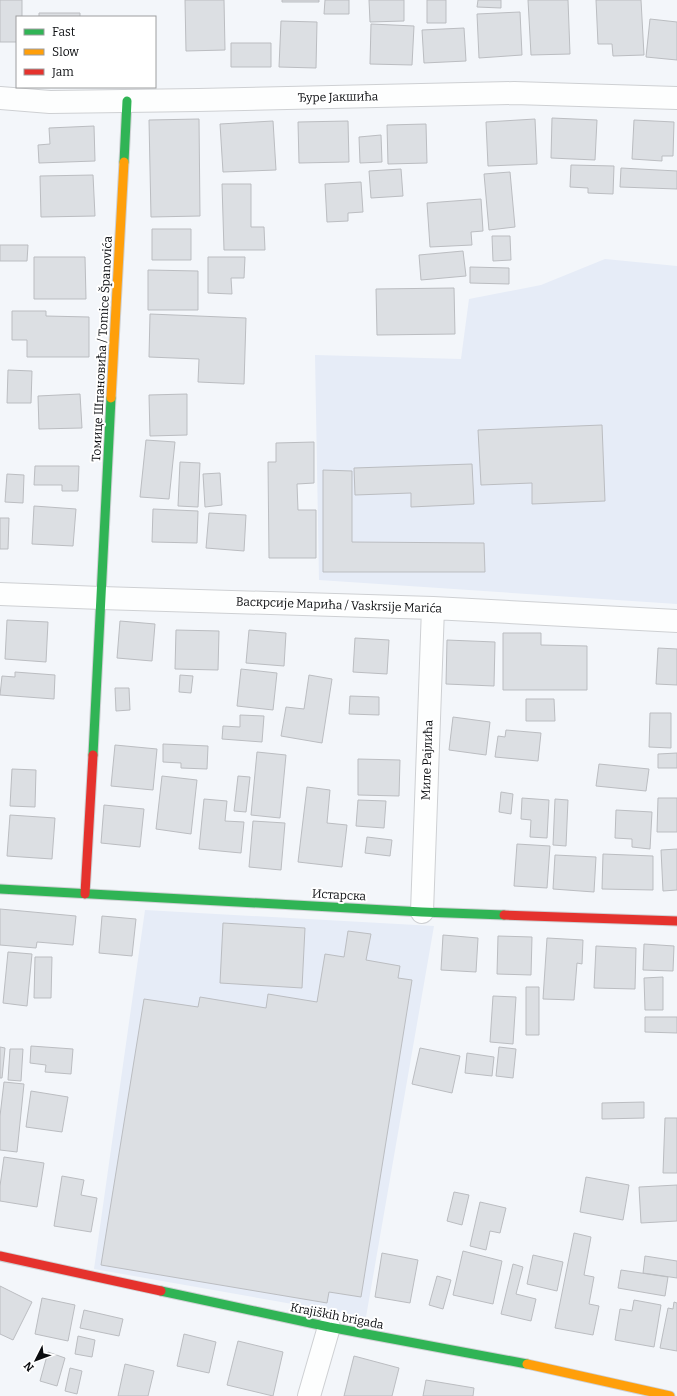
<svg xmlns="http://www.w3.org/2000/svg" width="677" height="1396" viewBox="0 0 677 1396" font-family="Bitter,serif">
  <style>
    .built { fill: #e6ecf7 }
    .building { fill: #dcdfe3; stroke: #bbbdc1 }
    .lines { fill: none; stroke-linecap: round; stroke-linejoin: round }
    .street-casing { stroke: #ced0d3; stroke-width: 24 }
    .fast-casing { stroke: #ced0d3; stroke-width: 11 }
    .slow-casing { stroke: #ced0d3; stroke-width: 11 }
    .jam-casing { stroke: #ced0d3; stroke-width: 11 }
    .street { stroke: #fdfefe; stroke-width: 22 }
    .fast { stroke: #30b455; stroke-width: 9 }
    .slow { stroke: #ff9f0a; stroke-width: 9 }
    .jam { stroke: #e5322d; stroke-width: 9 }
    .labels { text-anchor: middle; stroke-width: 4; stroke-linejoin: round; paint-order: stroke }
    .street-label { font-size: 12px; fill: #0a0c0f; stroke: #fff }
  </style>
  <rect width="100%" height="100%" fill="#f3f6fa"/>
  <path class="built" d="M605,259L677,266V604L319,580L315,355L461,359L469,299L541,285Z
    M145,910L434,926L366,1317L94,1269Z"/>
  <path class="building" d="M0,0H22V17H17V42H0Z
    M185,0H224L225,50L186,51Z
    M282,0H319V2H282Z
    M325,0H349V14H324Z
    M369,0H404V21L370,22Z
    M427,0H446V23H427Z
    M478,0H501V8L477,7Z
    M528,0H568L570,54L531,55Z
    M596,0H641L644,55L613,56L612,44H598Z
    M520,12L522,55L479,58L477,14Z
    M39,13H80V17H39Z
    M650,19L677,22V60L646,57Z
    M281,21L317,22L316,68L279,67Z
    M371,24L414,26L412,65L370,64Z
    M464,28L466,61L424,63L422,30Z
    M231,43H271V67H231Z
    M552,118L597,120L595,160L551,158Z
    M199,119L200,216L151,217L149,120Z
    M535,119L537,164L488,166L486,122Z
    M634,120L674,122L673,156H662V161L632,159Z
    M273,121L276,170L223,172L220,124Z
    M348,121L349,162L299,163L298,122Z
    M426,124L427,163L388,164L387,125Z
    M94,126L95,161L39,163L38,145L50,144L49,128Z
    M381,135L382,162L360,163L359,137Z
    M571,165L614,166L613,194L588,193V188L570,187Z
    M621,168L677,171V189L620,187Z
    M401,169L403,196L371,198L369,171Z
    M510,172L515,227L489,230L484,174Z
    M93,175L95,216L41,217L40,176Z
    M361,182L363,212L348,213V221L327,222L325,184Z
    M222,184H251V227H264L265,250H224Z
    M481,199L483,231L471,232L472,245L430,247L427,203Z
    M152,229H191V260H152Z
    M492,236H510L511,260L493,261Z
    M0,245H28L27,261H0Z
    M463,251L466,276L421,280L419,255Z
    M34,257H85L86,299H34Z
    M208,257H245L244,278H231L232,294L208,293Z
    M470,267L509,268V284L470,283Z
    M148,270L198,271V310H148Z
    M454,288L455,334L377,335L376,289Z
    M12,311H46V316L89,317V357H27V340H12Z
    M150,314L246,318L244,384L198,382L199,359L149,357Z
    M8,370L32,371L31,403H7Z
    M80,394L82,428L39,429L38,396Z
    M187,394V435L150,436L149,395Z
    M602,425L605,501L532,504V483L481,485L478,430Z
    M146,440L175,442L169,499L140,497Z
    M314,442V483L297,484L298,510H316V558H269L268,462H276V443Z
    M180,462L200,463L198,507L178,506Z
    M472,464L474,504L411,507V493L355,495L354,468Z
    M35,466H79L78,491H62V485H34Z
    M323,470L352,471V542L484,543L485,572H323Z
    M220,473L222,505L205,507L203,474Z
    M7,474L24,475L23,503L5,502Z
    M34,506L76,509L73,546L32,544Z
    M153,509L198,511L197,543L152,542Z
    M209,513L246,515L244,551L206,548Z
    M0,518H9L8,549H0Z
    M7,620L48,622L46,662L5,659Z
    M120,621L155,624L152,661L117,658Z
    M176,630L219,631L218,670L175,669Z
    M249,630L286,633L284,666L246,663Z
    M503,633H541V645L587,646V690H503Z
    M355,638L389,640L387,674L353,672Z
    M447,640L495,642L494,686L446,684Z
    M658,648L677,649V685L656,684Z
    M241,669L277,673L273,710L237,706Z
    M15,672L55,675L54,699L0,695L2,676L15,677Z
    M180,675L193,676L191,693L179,692Z
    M309,675L332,679L322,743L281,736L286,707L304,709Z
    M115,688H129L130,710L116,711Z
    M350,696L379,697V715L349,714Z
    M526,699H554L555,721H526Z
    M650,713H671V748L649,747Z
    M240,715L264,716L262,742L222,739L223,726L240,727Z
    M453,717L490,722L486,755L449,750Z
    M506,730L541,733L538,761L495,757L498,736L505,737Z
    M163,744L208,746L207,769L181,768V763L163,762Z
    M115,745L157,749L153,790L111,786Z
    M257,752L286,755L280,818L251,815Z
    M677,753V768H658V754Z
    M358,759L400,760L399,796L358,795Z
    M599,764L649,769L646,791L596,786Z
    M12,769L36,770L35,807L10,806Z
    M162,776L197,780L191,834L156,829Z
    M238,776L250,777L246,812L234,811Z
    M307,787L330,790L327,823L347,825L342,867L298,862Z
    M501,792L513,794L511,814L499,812Z
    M522,798L549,800L547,838L530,837L531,820L521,819Z
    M658,798H677V832H657Z
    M204,799L227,801L225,821L244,822L241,853L199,849Z
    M555,799L568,800L566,846L553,845Z
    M358,800L386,801L384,828L356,826Z
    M104,805L144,809L140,847L101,843Z
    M616,810L652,812L650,849L632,847V839L615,838Z
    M10,815L55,818L52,859L7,856Z
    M253,821L285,823L281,870L249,867Z
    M367,837L392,840L390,856L365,853Z
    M517,844L550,846L547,888L514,886Z
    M677,849V890L663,891L661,850Z
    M603,854L653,856V890L602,889Z
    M555,855L596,857L594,892L553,889Z
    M0,909L76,916L73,945L37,942L36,948L0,945Z
    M102,916L136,919L132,956L99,953Z
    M223,923L305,928L302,988L220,983Z
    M348,931L371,934L366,960L400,966L398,978L412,980L361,1297L329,1292L327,1303L101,1265L144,999L198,1007L200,997L266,1008L268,994L317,1002L325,954L344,957Z
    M443,935L478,938L476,972L441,970Z
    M498,936L532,937L531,975L497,974Z
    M547,938L583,940L582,964L577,963L574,1000L543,999Z
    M644,944L674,946L673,971L643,970Z
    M596,946L636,948L635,989L594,988Z
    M8,952L32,954L27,1006L3,1003Z
    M35,957H52L51,998H34Z
    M663,977V1010H645L644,978Z
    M526,987H539V1035H526Z
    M493,996L516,997L513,1044L490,1042Z
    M645,1017H677V1033L645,1032Z
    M31,1046L73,1049L71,1074L45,1072L46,1065L30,1063Z
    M0,1047L5,1048L2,1078H0Z
    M499,1047L516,1049L513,1078L496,1076Z
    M420,1048L460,1056L452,1093L412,1084Z
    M10,1049H23L21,1081L8,1080Z
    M467,1053L494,1057L492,1076L465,1073Z
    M4,1082L24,1084L17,1152L0,1150V1116Z
    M31,1091L68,1097L62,1132L26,1127Z
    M644,1102V1118L602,1119V1103Z
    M665,1118H677V1173H663Z
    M4,1157L44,1163L37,1207L0,1201V1186Z
    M62,1176L84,1180L81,1195L97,1198L91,1232L54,1226Z
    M586,1177L629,1185L623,1220L580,1212Z
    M677,1185V1221L641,1223L639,1187Z
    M454,1192L469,1195L462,1225L447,1221Z
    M480,1202L506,1208L500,1233L490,1231L486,1250L470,1246Z
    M574,1233L591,1237L584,1275L594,1277L589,1304L599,1306L593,1335L555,1328Z
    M463,1251L502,1261L493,1304L453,1295Z
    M382,1253L418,1260L410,1303L375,1297Z
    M533,1255L563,1262L557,1291L527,1284Z
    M645,1256L677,1261V1278L643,1273Z
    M513,1264L523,1267L516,1294L536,1299L531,1321L501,1314Z
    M621,1270L668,1277L665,1296L618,1288Z
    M437,1276L451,1280L443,1309L429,1305Z
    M0,1286L32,1302L13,1340L0,1334Z
    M42,1298L75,1305L68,1341L35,1334Z
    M634,1300L661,1305L654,1347L615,1340L620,1309L632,1311Z
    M674,1302L677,1303V1351L660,1348L668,1308L673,1309Z
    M84,1310L123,1319L119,1336L80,1328Z
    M184,1334L216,1342L209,1373L177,1366Z
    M78,1336L95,1340L92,1357L75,1354Z
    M238,1341L283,1352L273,1396L227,1385Z
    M48,1352L65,1358L57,1386L40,1381Z
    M354,1356L399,1368L392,1396H344Z
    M125,1364L154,1371L148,1396H118Z
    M70,1368L82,1371L77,1394L65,1391Z
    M426,1380L474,1388L473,1396H423Z"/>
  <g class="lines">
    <g class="street-casing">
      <path id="street" d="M0,98L50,102L198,100L514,93L677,98
        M0,594L101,598L433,608L677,621
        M422,912L433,608
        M309,1396L329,1327"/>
    </g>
    <g class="fast-casing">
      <path id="fast" d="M124,162L127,101
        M93,755L111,398
        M0,889L422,912L504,915
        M161,1291L329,1327L527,1364"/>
    </g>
    <g class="slow-casing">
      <path id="slow" d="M111,398L124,162
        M527,1364L670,1396"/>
    </g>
    <g class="jam-casing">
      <path id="jam" d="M85,894L93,755
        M504,915L677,921
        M0,1256L161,1291"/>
    </g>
    <use href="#street" class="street"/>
    <use href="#fast" class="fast"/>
    <use href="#slow" class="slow"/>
    <use href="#jam" class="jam"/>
  </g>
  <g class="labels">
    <g class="street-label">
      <text transform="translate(338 97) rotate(-1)" y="4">Ђуре Јакшића</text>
      <text transform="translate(102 349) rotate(-87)" y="4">Томице Шпановића / Tomice Španovića</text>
      <text transform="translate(339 605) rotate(2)" y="4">Васкрсије Марића / Vaskrsije Marića</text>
      <text transform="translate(427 760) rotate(-88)" y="4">Миле Рајлића</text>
      <text transform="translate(339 895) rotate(3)" y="4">Истарска</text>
      <text transform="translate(337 1316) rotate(11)" y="4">Krajiških brigada</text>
    </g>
  </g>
  <rect x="16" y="16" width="140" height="72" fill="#ffffff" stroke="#9d9e9f"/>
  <rect x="24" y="29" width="20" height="6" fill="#30b455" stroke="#9d9e9f"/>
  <text x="52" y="36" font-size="12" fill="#0a0c0f">Fast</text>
  <rect x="24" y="49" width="20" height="6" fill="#ff9f0a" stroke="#9d9e9f"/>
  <text x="52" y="56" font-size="12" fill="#0a0c0f">Slow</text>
  <rect x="24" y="69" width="20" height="6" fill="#e5322d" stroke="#9d9e9f"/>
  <text x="52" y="76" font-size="12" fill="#0a0c0f">Jam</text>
  <g transform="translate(36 1360) rotate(228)" stroke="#ffffff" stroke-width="3" paint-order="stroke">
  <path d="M0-3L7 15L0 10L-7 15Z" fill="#0a0c0f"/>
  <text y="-6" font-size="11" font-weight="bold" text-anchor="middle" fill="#0a0c0f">N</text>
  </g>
</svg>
